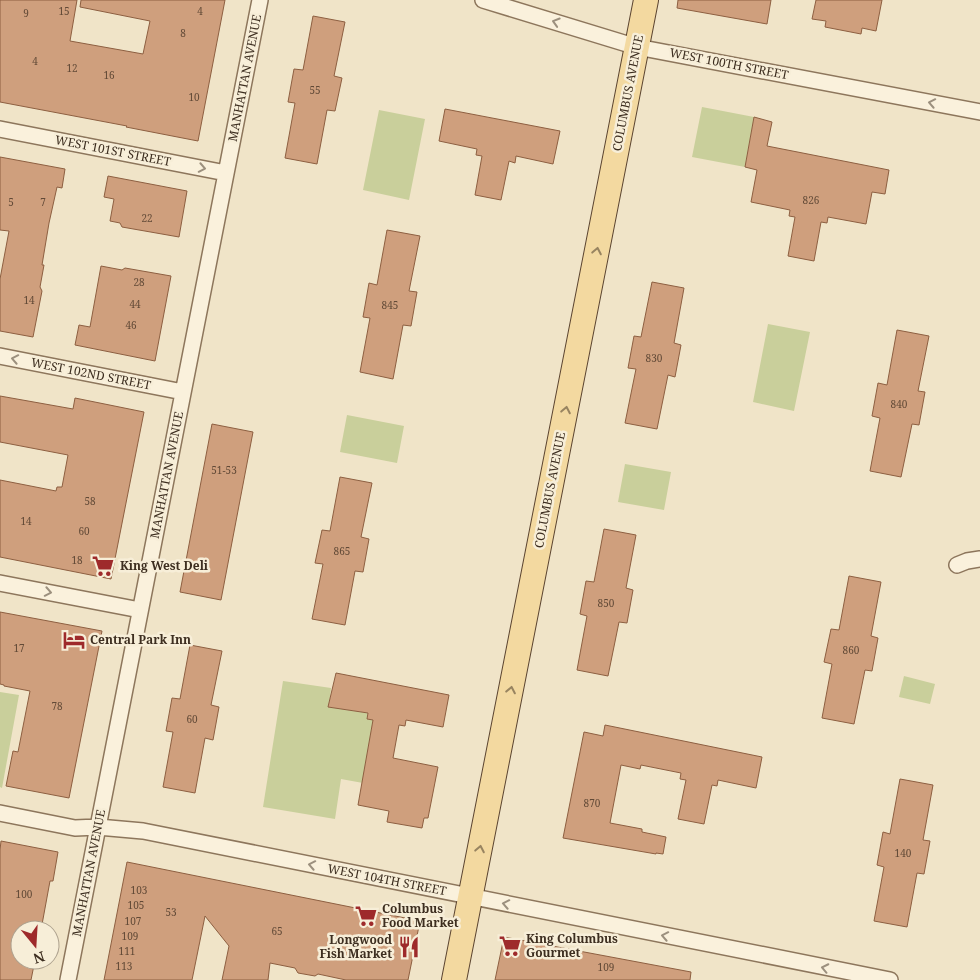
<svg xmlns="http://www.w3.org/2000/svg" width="980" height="980" viewBox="0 0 980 980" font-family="'Noto Serif',serif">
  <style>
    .green { fill: #c9cf9b }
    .building { fill: #cf9f7d; stroke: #8d5f41 }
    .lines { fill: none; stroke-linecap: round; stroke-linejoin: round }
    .street-casing { stroke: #8d765c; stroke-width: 18 }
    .primary-casing { stroke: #5b4430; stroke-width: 26 }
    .street { stroke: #faf1dc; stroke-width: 15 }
    .primary { stroke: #f3d9a0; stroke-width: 24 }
    .oneway { stroke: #9c907e }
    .oneway2 { stroke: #988460 }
    .labels { text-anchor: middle; stroke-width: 5; stroke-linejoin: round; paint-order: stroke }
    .number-label { font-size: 10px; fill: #624a37 }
    .street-label { font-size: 12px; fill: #3d2e20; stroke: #f7eed8 }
    .poi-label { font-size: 12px; font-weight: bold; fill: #3d2e20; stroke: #f7eed8; text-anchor: start }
  </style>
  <rect width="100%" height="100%" fill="#f0e4c8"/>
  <path class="green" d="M702,107L754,117L745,167L692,157Z
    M379,110L425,119L409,200L363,190Z
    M768,324L810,332L794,411L753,402Z
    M347,415L404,426L397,463L340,452Z
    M625,464L671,472L664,510L618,502Z
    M904,676L935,684L930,704L899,697Z
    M283,681L331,688L329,707L368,713L367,719L373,720L363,783L341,779L335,819L263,807Z
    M0,692L19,695L2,788L0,787Z"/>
  <path class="building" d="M0,0H77L70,41L143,54L150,21L80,7L81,0H225L198,141L126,127L127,126L0,102Z
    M678,0H771L767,24L677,8Z
    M816,0H882L876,31L862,28L861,34L825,27L826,21L812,19Z
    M313,16L345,22L334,76L342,78L335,111L327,110L317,164L285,158L295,103L288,102L294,69L303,70Z
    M445,109L560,131L553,164L516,156L515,163L509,161L501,200L475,195L482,156L476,155L477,149L439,141Z
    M754,117L772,122L767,146L889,170L885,194L872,192L866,224L828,217L827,223L821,222L814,261L788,256L795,217L789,216L790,210L751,202L757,170L745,167Z
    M0,157L65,169L62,188L57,187L49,223L42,265H44L40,287L42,291L33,337L0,331V279L9,231L0,230Z
    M108,176L187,191L179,237L122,227L120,223L110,221L114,199L104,197Z
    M387,230L420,236L409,291L417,292L411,326L403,325L393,379L360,372L370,318L363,317L369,283L377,285Z
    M101,266L122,270L125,268L171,276L155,361L75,345L79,325L90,327Z
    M652,282L684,288L674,343L681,345L675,377L668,375L657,429L625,423L636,369L628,368L634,336L641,337Z
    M897,330L929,336L918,391L925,392L919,425L912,424L901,477L870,471L880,418L872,416L878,383L887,385Z
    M0,396L73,409L75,398L144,412L111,579L0,557V480L56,491L57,487H62L68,455L0,442Z
    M212,424L253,432L221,600L180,592Z
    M340,477L372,483L361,537L369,539L363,572L355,571L345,625L312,619L323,564L315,563L322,530L330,531Z
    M604,529L636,535L626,588L633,590L627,623L619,622L608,676L577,670L587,616L580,614L586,581L594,582Z
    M849,576L881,582L871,636L878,638L872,671L865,670L854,724L822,718L832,664L824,662L831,629L839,630Z
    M0,612L102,631L69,798L6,786L13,751L18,752L30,691L4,686V685L0,684Z
    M190,645L222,651L211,705L219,707L213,740L205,738L195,793L163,787L173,732L166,731L172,698L180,699Z
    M336,673L449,695L443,727L406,720L405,726L399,725L393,758L438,767L428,818H424L422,828L387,822L389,811L358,805L373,720L367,719L368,713L328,707Z
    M605,725L762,757L756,788L718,780L717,786L712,785L704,824L678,819L686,780L680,779L681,773L641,765L640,769L621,765L610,823L642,829V832L666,837L663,854L656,853V854L563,838L584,732L603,736Z
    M900,779L933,785L923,840L930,841L924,874L917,873L907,927L874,921L884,867L877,865L883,832L890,834Z
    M1,841L58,852L53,881H50L41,930H20V960H35L31,980H0V850Z
    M127,862L420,921L408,980H346L318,974L315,976L298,973L295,968L270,963L268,980H222L229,946L205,916L192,980H104Z
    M504,937L691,972L690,980H495Z"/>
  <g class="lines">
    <g class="street-casing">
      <path id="street" d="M483,0L637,47L980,112
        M0,129L226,173
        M0,356L183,392
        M957,565L967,561L980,559
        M0,583L140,610
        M0,813L75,828L98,827L143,831L890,980
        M68,980L260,0"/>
    </g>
    <g class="primary-casing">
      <path id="primary" d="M454,980L646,0"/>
    </g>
    <use href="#street" class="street"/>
    <use href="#primary" class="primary"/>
  </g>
  <defs><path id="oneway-chevron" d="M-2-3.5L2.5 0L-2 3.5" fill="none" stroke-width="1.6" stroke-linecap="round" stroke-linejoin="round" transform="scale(1.25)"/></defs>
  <g class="oneway">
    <use href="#oneway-chevron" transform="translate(556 22) rotate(-163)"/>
    <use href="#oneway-chevron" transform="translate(932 103) rotate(-169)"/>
    <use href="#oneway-chevron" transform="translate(202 168) rotate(11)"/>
    <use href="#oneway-chevron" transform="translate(15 359) rotate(-169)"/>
    <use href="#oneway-chevron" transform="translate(48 592) rotate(11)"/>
    <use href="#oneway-chevron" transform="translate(312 865) rotate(-169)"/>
    <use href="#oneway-chevron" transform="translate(506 904) rotate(-169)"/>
    <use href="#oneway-chevron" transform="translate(665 936) rotate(-169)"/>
    <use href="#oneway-chevron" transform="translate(825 968) rotate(-168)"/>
  </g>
  <g class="oneway2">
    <use href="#oneway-chevron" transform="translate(597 251) rotate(-79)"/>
    <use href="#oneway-chevron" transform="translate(566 410) rotate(-79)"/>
    <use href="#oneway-chevron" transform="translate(511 690) rotate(-79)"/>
    <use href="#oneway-chevron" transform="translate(480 849) rotate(-79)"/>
  </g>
  <defs>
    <g id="supermarket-bare" transform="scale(1.725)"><path d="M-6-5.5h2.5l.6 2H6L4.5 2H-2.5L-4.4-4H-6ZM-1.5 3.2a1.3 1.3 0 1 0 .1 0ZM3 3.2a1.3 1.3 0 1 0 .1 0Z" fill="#9e2a2b" stroke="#f7eed8" stroke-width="2.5" paint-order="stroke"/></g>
    <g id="hotel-bare" transform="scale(1.725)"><path d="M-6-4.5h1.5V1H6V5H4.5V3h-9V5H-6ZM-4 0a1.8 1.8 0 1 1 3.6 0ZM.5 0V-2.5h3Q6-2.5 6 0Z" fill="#9e2a2b" stroke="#f7eed8" stroke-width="2.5" paint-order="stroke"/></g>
    <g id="restaurant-bare" transform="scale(1.725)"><path d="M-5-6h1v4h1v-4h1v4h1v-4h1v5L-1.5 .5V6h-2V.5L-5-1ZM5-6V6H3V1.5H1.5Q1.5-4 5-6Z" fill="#9e2a2b" stroke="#f7eed8" stroke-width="2.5" paint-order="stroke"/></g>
  </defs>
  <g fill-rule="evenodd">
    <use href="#supermarket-bare" x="103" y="566"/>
    <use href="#hotel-bare" x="74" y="640"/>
    <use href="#supermarket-bare" x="366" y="916"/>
    <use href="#supermarket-bare" x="510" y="946"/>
    <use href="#restaurant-bare" x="409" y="947"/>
  </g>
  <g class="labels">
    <g class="number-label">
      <text x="64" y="15">15</text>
      <text x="200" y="15">4</text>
      <text x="26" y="17">9</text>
      <text x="183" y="37">8</text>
      <text x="35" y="65">4</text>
      <text x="72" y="72">12</text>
      <text x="109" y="79">16</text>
      <text x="315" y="94">55</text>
      <text x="194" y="101">10</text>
      <text x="811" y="204">826</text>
      <text x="11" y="206">5</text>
      <text x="43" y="206">7</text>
      <text x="147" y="222">22</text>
      <text x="139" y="286">28</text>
      <text x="29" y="304">14</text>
      <text x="135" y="308">44</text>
      <text x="390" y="309">845</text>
      <text x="131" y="329">46</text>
      <text x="654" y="362">830</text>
      <text x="899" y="408">840</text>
      <text x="224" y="474">51-53</text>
      <text x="90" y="505">58</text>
      <text x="26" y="525">14</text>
      <text x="84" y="535">60</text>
      <text x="342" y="555">865</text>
      <text x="77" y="564">18</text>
      <text x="606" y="607">850</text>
      <text x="19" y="652">17</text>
      <text x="851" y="654">860</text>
      <text x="57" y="710">78</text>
      <text x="192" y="723">60</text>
      <text x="592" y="807">870</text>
      <text x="903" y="857">140</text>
      <text x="139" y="894">103</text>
      <text x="24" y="898">100</text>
      <text x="136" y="909">105</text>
      <text x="171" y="916">53</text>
      <text x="133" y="925">107</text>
      <text x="277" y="935">65</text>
      <text x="130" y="940">109</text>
      <text x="127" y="955">111</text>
      <text x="124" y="970">113</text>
      <text x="606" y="971">109</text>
    </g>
    <g class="street-label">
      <text transform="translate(729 64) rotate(11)" y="4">WEST 100TH STREET</text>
      <text transform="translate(245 78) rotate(-79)" y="4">MANHATTAN AVENUE</text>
      <text transform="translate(628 93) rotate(-79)" y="4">COLUMBUS AVENUE</text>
      <text transform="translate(113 151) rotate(11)" y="4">WEST 101ST STREET</text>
      <text transform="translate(91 374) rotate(11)" y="4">WEST 102ND STREET</text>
      <text transform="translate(167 475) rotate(-79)" y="4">MANHATTAN AVENUE</text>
      <text transform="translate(550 490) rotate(-79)" y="4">COLUMBUS AVENUE</text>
      <text transform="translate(89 873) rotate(-79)" y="4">MANHATTAN AVENUE</text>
      <text transform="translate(387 880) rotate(11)" y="4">WEST 104TH STREET</text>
    </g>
    <g class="poi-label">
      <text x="120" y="570">King West Deli</text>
      <text x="90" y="644">Central Park Inn</text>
      <text x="382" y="913">Columbus<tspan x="382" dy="14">Food Market</tspan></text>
      <text x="526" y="943">King Columbus<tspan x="526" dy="14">Gourmet</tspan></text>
      <text x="392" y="944" text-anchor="end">Longwood<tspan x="392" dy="14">Fish Market</tspan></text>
    </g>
  </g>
  <g transform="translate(35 945) rotate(162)"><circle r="24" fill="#f7eed8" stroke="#ada18e"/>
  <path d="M0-4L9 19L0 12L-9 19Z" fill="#9e2a2b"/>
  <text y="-8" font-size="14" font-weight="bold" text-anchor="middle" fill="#3d2e20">N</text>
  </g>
</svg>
